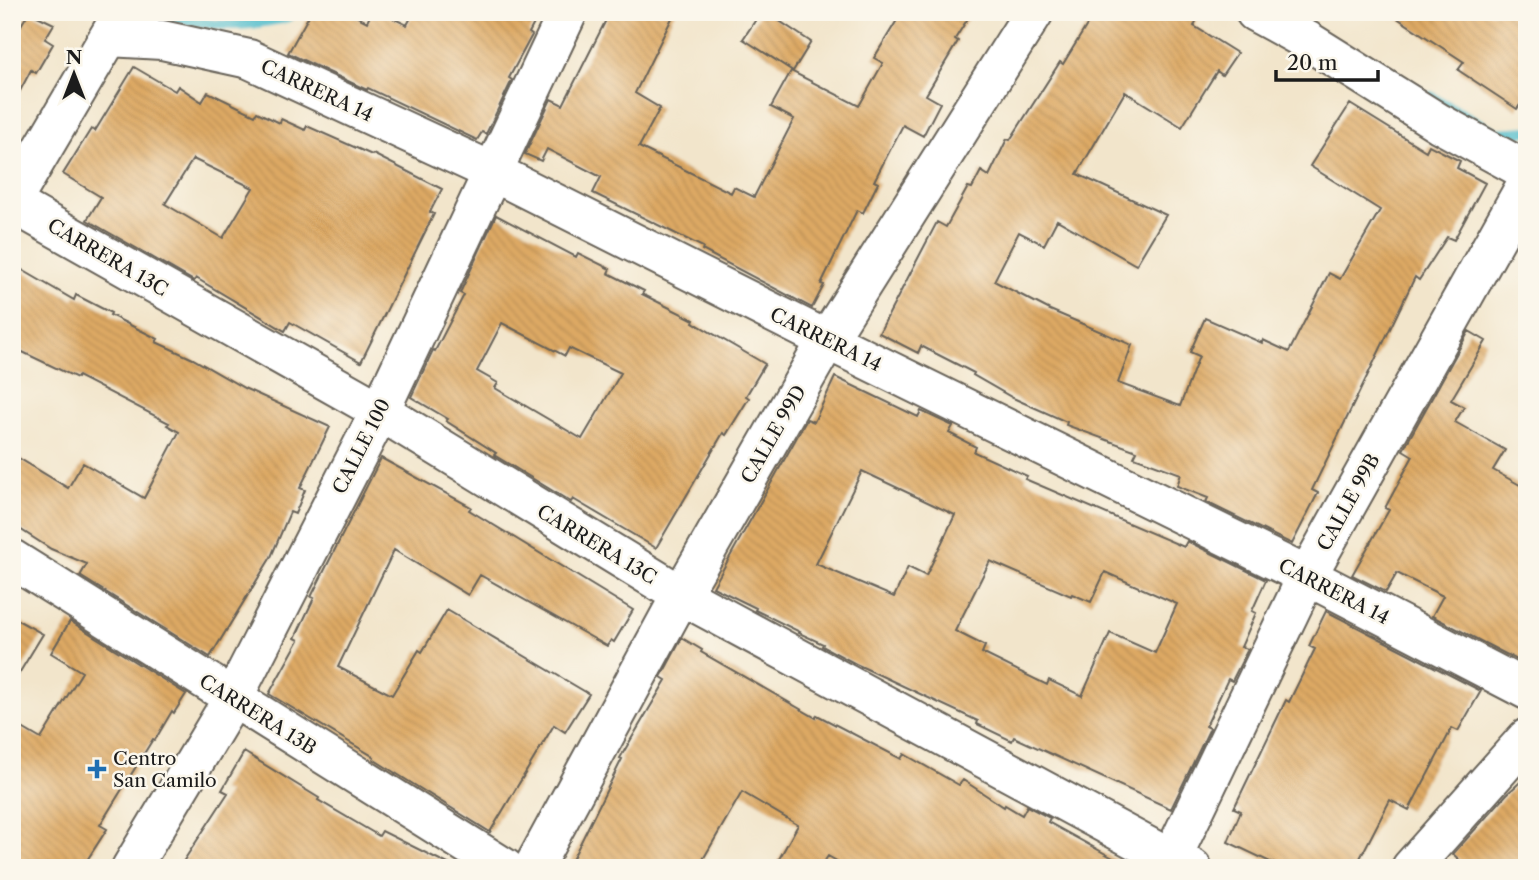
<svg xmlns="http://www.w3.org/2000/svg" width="1539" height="880" viewBox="0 0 1539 880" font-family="'Libre Caslon Text',serif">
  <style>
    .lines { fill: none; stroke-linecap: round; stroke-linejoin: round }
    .stream { stroke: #50bccb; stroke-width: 10 }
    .building { fill: url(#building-back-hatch); fill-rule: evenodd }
    .minor-casing { stroke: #676259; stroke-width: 42 }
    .minor { stroke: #fff; stroke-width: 38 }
    .poi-dot { fill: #1f6fb2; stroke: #fbf7ec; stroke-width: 2.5 }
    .labels { text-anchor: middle; stroke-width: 5; stroke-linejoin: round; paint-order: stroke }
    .street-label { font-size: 19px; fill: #1c1c1c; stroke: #fbf7ec }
    .poi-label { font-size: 19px; fill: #1c1c1c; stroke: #fbf7ec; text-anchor: start }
  </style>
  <defs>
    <pattern id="building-back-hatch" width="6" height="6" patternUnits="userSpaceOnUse" patternTransform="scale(1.75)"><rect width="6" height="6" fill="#dda964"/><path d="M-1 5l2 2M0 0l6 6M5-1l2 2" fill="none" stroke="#bd9156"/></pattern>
  </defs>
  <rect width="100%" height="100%" fill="#fbf7ec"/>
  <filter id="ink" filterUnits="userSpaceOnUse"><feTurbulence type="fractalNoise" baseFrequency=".0143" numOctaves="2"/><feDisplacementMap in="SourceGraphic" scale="14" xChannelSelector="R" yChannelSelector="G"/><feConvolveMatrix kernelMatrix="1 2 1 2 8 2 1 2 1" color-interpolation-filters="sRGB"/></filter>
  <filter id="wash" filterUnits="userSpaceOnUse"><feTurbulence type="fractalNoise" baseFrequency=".00686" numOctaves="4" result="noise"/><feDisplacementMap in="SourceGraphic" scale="28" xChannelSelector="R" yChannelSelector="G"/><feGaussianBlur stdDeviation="1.57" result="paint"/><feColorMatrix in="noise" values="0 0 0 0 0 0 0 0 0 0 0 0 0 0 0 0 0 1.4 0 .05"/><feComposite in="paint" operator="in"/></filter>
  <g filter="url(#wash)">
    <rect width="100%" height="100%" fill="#f2e5cb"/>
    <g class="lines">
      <path class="stream" d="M156,12C194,24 230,29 270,21C280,19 288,19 295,12
        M1431,96L1497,133L1527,131"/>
    </g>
    <g id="blocks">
      <path class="building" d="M29,12L54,24L45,39L53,44L36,73L31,70L12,106V40Z
        M311,12H348L367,22L372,12H380L407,25L414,12H540L529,33L532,35L509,78L512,80L486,134L482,132L477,140L368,88L367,90L288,53Z
        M610,12H675L635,93L660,108L639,147L731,193L734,187L754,197L794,119L771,107L791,71L859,106L883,63L874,58L902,12H972L955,39L958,41L926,95L940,103L923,136L903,125L874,181L878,183L863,213L857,210L821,284L824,285L812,308L702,250L703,247L593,193L601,177L547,149L541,161L525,154L551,99L563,105Z
        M761,12H766L811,42L793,71L743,39Z
        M1095,12H1182L1197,19L1194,26L1237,53L1222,75L1217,71L1182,127L1125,92L1077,174L1166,215L1136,265L1057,220L1044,245L1019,232L994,281L1050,310L1132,345L1118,383L1180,406L1199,356L1190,352L1205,318L1262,343L1263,340L1289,352L1329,273L1340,279L1380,210L1310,166L1350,104L1426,151L1429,145L1460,161L1457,168L1485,183L1454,240L1447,237L1419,280L1415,277L1312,490L1318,493L1292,544L1206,502L1208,498L1177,486L1181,474L1134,457L1137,451L1066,425L1067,422L1013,398L973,375L974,373L921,346L918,353L879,333L937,222L946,227L968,187L972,188L981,171L989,176L1007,139L1010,140L1060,62L1063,64Z
        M1388,12H1527V95L1517,109L1458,70L1464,62Z
        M134,67L175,91L178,86L202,102L208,92L255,115L257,112L280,123L281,119L305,130L307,126L372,155L373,154L442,189L430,212L434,214L361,362L290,322L285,331L196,278L194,281L87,220L101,197L63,174L91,129L95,131ZM193,159L253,188L223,238L165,204Z
        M496,215L576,257L578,253L610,269L608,273L644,291L642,294L694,320L693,322L765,364L746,396L749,398L726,435L723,433L656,548L573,499L571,502L494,455L496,453L446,421L448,419L411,397L433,350L435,351L464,295L460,293ZM502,323L565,356L569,348L621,373L582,439L495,388L498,383L477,371Z
        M12,264L74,300L76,295L111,313L110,315L158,339L156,342L193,359L244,388L330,427L300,488L305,490L295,514L290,512L271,557L210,657L80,576L87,564L51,549L12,524V454L68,488L83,463L144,498L179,432L167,425L169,423L78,376L77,378L12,347Z
        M1469,331L1486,341L1451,400L1464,407L1455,422L1505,450L1493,470L1527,489V665L1432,616L1443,596L1397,573L1386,592L1352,575L1389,510L1385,508L1413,456L1403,450Z
        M835,377L918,417L921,411L953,426L949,433L976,447L974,452L1027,476L1025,479L1184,547L1187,541L1266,580L1252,611L1256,613L1241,647L1248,649L1232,681L1228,679L1206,726L1210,728L1171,809L1014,737L1012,741L977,724L978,721L856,664L822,646L823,644L799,633L800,632L755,610L756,608L713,587L807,419L814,422ZM862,471L955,515L926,576L908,567L894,597L816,564ZM990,561L1071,596L1072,594L1091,602L1105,572L1177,604L1155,653L1110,633L1082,696L1049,680L1047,685L982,653L985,646L955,631Z
        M381,458L471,507L469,510L633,610L614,642L611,640L607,646L480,575L468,595L394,550L338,667L392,695L419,650L422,652L447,610L589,694L565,732L554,725L490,832L373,759L374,757L269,694L299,640L295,638L314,598L311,597Z
        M1326,611L1481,691L1458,731L1452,728L1409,810L1390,800L1355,868H1283L1228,842L1241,811L1234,808L1286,700L1289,702L1315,649L1309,646Z
        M12,617L43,634L12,685Z
        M70,621L186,694L174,713L172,711L155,740L153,739L100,825L107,829L82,868H12V722L41,739L82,672L51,653Z
        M682,638L702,650L701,652L816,718L817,715L901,759L904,754L959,785L963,780L1004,807L1005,805L1022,815L1027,806L1050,818L1048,822L1131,868H849L828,856L820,868H774L798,825L742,792L698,868H568L622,759L620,758L666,680L661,677Z
        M244,752L319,798L318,800L379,836L382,831L456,868H179L228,793L222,790Z
        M1527,776V868H1468L1453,854L1507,794Z"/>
    </g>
  </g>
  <g filter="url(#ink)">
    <use href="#blocks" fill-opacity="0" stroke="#676259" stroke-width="2"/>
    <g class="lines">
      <g class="minor-casing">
        <path id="minor" d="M1255,12L1308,41L1439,123L1527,171
          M109,37L162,40L249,59L493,172L827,340L1307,576L1527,690
          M12,201L121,16
          M12,203L380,411L681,595L1171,859L1192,868
          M12,559L505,868
          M131,868L233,698L380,411L568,12
          M533,868L681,595L827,340L1034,12
          M1167,868L1307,576L1527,183
          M1411,868L1527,738"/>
      </g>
      <use href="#minor" class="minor"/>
    </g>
  </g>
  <path class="poi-dot" d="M93.5 758.5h7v7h7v7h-7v7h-7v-7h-7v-7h7z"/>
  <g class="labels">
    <g class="street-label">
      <text transform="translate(317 90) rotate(25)" y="7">CARRERA 14</text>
      <text transform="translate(108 257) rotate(30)" y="7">CARRERA 13C</text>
      <text transform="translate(826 339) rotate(26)" y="7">CARRERA 14</text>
      <text transform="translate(773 434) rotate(-60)" y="7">CALLE 99D</text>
      <text transform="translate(361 446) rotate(-63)" y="7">CALLE 100</text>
      <text transform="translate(1348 502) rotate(-61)" y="7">CALLE 99B</text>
      <text transform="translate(597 544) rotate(31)" y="7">CARRERA 13C</text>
      <text transform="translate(1334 591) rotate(27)" y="7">CARRERA 14</text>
      <text transform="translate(258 714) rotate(32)" y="7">CARRERA 13B</text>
    </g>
    <g class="poi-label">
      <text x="113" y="765">Centro<tspan x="113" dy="22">San Camilo</tspan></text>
    </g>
  </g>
  <rect width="1539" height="880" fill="none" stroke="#fbf7ec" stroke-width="42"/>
  <g transform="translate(74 74)" stroke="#fbf7ec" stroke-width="5" paint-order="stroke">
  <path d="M0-5L12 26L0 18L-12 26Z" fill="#1c1c1c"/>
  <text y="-10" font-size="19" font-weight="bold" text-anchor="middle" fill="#1c1c1c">N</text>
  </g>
  <path d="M1276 70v10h102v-10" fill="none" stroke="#1c1c1c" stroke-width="3.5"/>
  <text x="1287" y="70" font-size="21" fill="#1c1c1c" stroke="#fbf7ec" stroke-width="5" paint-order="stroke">20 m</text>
</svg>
